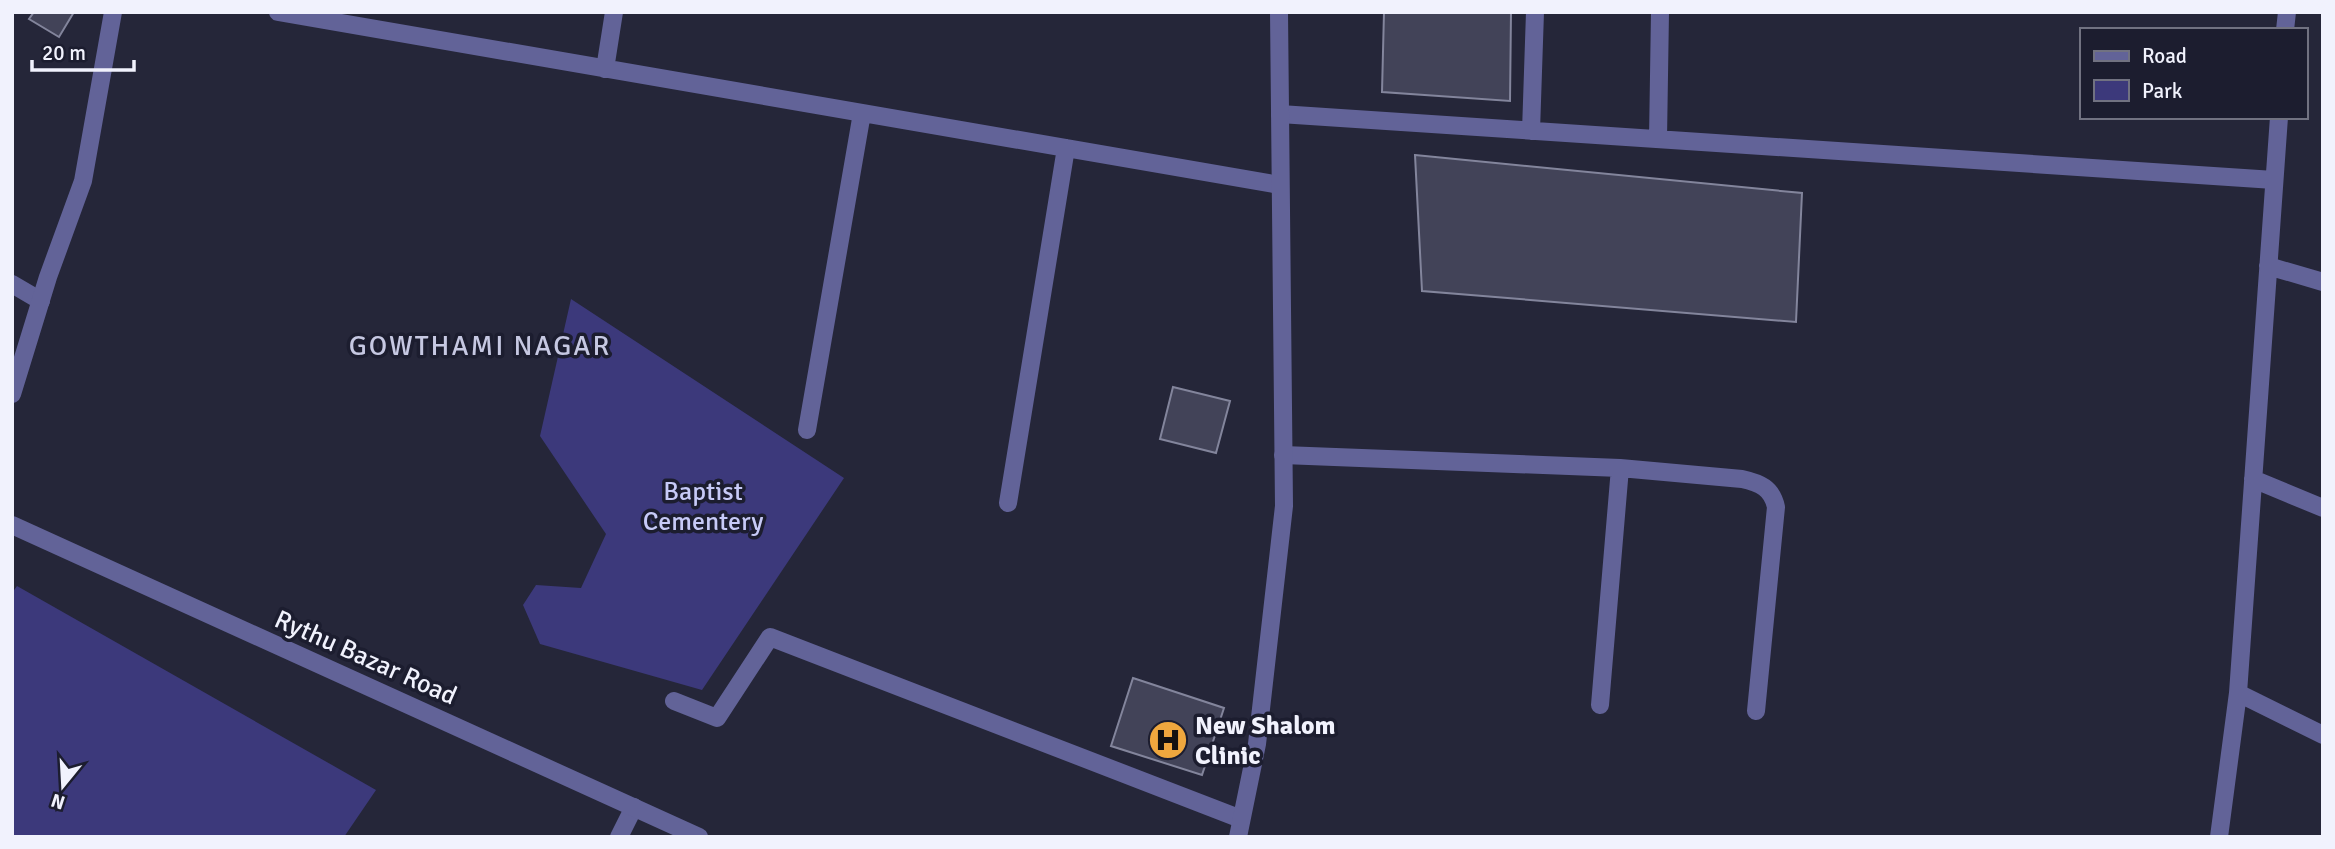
<svg xmlns="http://www.w3.org/2000/svg" width="2335" height="849" viewBox="0 0 2335 849" font-family="Signika,sans-serif">
  <style>
    .green { fill: #3c397b }
    .building { fill: #424358; stroke: #83859c; stroke-width: 2 }
    .lines { fill: none; stroke-linecap: round; stroke-linejoin: round }
    .minor { stroke: #626398; stroke-width: 18 }
    .tertiary { stroke: #626398; stroke-width: 18 }
    .labels { text-anchor: middle; stroke-width: 7; stroke-linejoin: round; paint-order: stroke }
    .park-label { font-size: 26px; fill: #c7caf7; stroke: #1c1d2f }
    .street-label { font-size: 26px; fill: #f1f2fd; stroke: #1c1d2f }
    .poi-label { font-size: 26px; font-weight: bold; fill: #f1f2fd; stroke: #1c1d2f; text-anchor: start }
    .neighbourhood-label { font-size: 28px; letter-spacing: 2px; fill: #c6c8e2; stroke: #1c1d2f }
  </style>
  <rect width="100%" height="100%" fill="#252639"/>
  <path class="green" d="M571,299L844,478L702,690L540,644L523,605L536,585L581,588L606,534L540,436Z
    M17,586L376,790L344,837H12V593Z"/>
  <path class="building" d="M34,12H74L59,37L29,19Z
    M1384,12H1511L1510,101L1382,92Z
    M1415,155L1802,193L1796,322L1422,291Z
    M1173,387L1230,401L1216,453L1160,439Z
    M1133,678L1224,708L1202,775L1111,746Z"/>
  <g class="lines">
    <path class="minor" d="M278,12L1280,185
      M2285,30L2287,12
      M605,69L614,12
      M1280,114L2274,180
      M1531,131L1535,12
      M1658,139L1660,12
      M2268,266L2323,282
      M12,284L41,301
      M807,430L862,113
      M1283,455L1620,468L1742,479C1760,483 1772,488 1776,507L1756,711
      M2253,479L2323,508
      M1008,503L1066,148
      M2238,693L2323,735
      M674,701L717,718L770,637L1241,819
      M1600,705L1620,468
      M619,837L634,807
      M2219,837L2238,693L2279,117"/>
    <path class="tertiary" d="M12,394L48,277L83,181L113,12
      M12,525L699,837
      M1238,837L1257,744L1284,506L1279,12"/>
  </g>
  <defs>
    <g id="hospital-disc" transform="scale(2.0125)"><circle r="9.5" fill="#efa73e" stroke="#1c1d2f"/><path d="M-5-5h3v3.5h4V-5h3V5h-3V1.5h-4V5h-3Z" fill="#111"/></g>
  </defs>
  <g fill-rule="evenodd">
    <use href="#hospital-disc" x="1168" y="740"/>
  </g>
  <g class="labels">
    <g class="park-label">
      <text x="703" y="500">Baptist<tspan x="703" dy="30">Cementery</tspan></text>
    </g>
    <g class="street-label">
      <text transform="translate(366 657) rotate(24)" y="9">Rythu Bazar Road</text>
    </g>
    <g class="poi-label">
      <text x="1195" y="734">New Shalom<tspan x="1195" dy="30">Clinic</tspan></text>
    </g>
    <g class="neighbourhood-label">
      <text x="480" y="355">GOWTHAMI NAGAR</text>
    </g>
  </g>
  <rect width="2335" height="849" fill="none" stroke="#f1f2fd" stroke-width="28"/>
  <rect x="2080" y="28" width="228" height="91" fill="#1c1d2f" stroke="#717281" stroke-width="2"/>
  <rect x="2094" y="51" width="35" height="10" fill="#626398" stroke="#717281" stroke-width="2"/>
  <text x="2142" y="63" font-size="21" fill="#f1f2fd">Road</text>
  <rect x="2094" y="80" width="35" height="21" fill="#3c397b" stroke="#717281" stroke-width="2"/>
  <text x="2142" y="98" font-size="21" fill="#f1f2fd">Park</text>
  <g transform="translate(63 786) rotate(198)" stroke="#1c1d2f" stroke-width="5" paint-order="stroke">
  <path d="M0-5L12 26L0 18L-12 26Z" fill="#f1f2fd"/>
  <text y="-10" font-size="19" font-weight="bold" text-anchor="middle" fill="#f1f2fd">N</text>
  </g>
  <path d="M32 60v10h102v-10" fill="none" stroke="#f1f2fd" stroke-width="3.5"/>
  <text x="42" y="60" font-size="21" fill="#f1f2fd" stroke="#1c1d2f" stroke-width="5" paint-order="stroke">20 m</text>
</svg>
